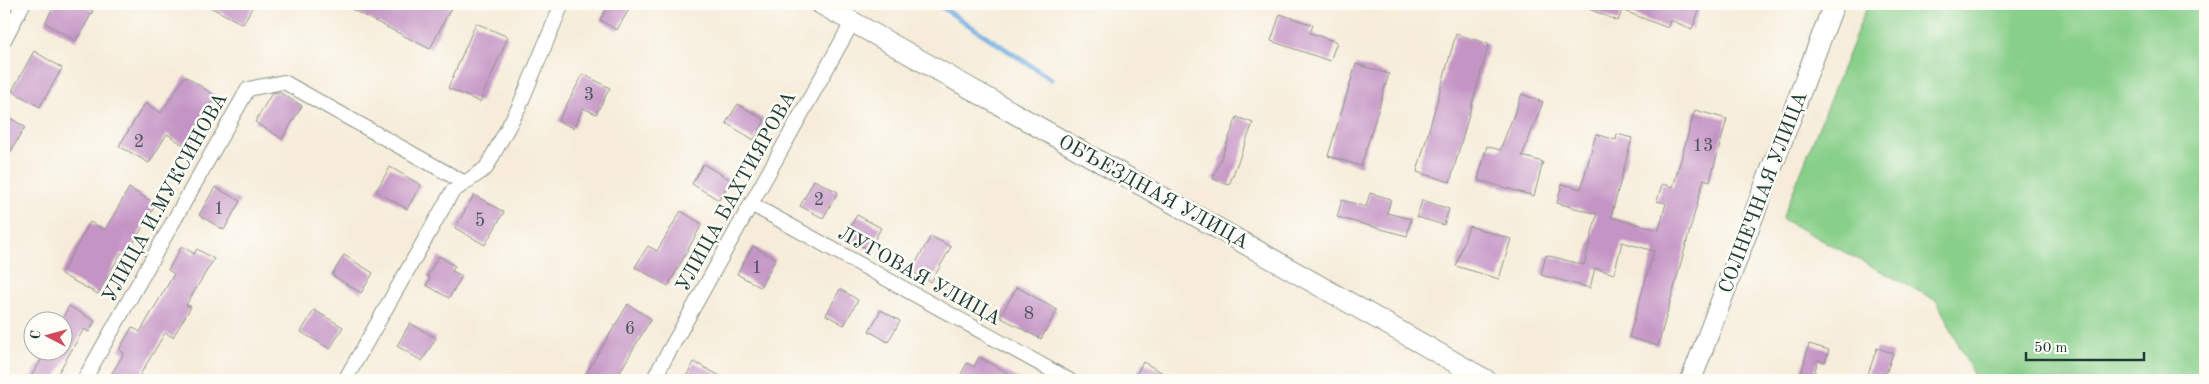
<svg xmlns="http://www.w3.org/2000/svg" width="2209" height="384" viewBox="0 0 2209 384" font-family="'Old Standard TT',serif">
  <style>
    .green { fill: #88cf89; stroke: #54865e }
    .lines { fill: none; stroke-linecap: round; stroke-linejoin: round }
    .stream { stroke: #6face1; stroke-width: 5 }
    .building { fill: #c494c5 }
    .minor-casing { stroke: #8a9486; stroke-width: 16 }
    .secondary-casing { stroke: #8a9486; stroke-width: 22 }
    .minor { stroke: #fff; stroke-width: 14 }
    .secondary { stroke: #fff; stroke-width: 20 }
    .labels { text-anchor: middle; stroke-width: 5; stroke-linejoin: round; paint-order: stroke }
    .number-label { font-size: 18px; fill: #485358 }
    .street-label { font-size: 20px; fill: #1f3d34; stroke: #fdfcf7 }
  </style>
  <rect width="100%" height="100%" fill="#fdfcf7"/>
  <filter id="ink" filterUnits="userSpaceOnUse"><feTurbulence type="fractalNoise" baseFrequency=".02" numOctaves="2"/><feDisplacementMap in="SourceGraphic" scale="10" xChannelSelector="R" yChannelSelector="G"/><feConvolveMatrix kernelMatrix="1 2 1 2 8 2 1 2 1" color-interpolation-filters="sRGB"/></filter>
  <filter id="wash" filterUnits="userSpaceOnUse"><feTurbulence type="fractalNoise" baseFrequency=".0096" numOctaves="4" result="noise"/><feDisplacementMap in="SourceGraphic" scale="20" xChannelSelector="R" yChannelSelector="G"/><feGaussianBlur stdDeviation="1.12" result="paint"/><feColorMatrix in="noise" values="0 0 0 0 0 0 0 0 0 0 0 0 0 0 0 0 0 1.4 0 .05"/><feComposite in="paint" operator="in"/></filter>
  <g filter="url(#wash)">
    <rect width="100%" height="100%" fill="#f6ecd9"/>
    <path class="green" d="M1868,4H2205V380H1976L1937,301L1782,219Z"/>
    <g class="lines">
      <path class="stream" d="M937,4L1051,79"/>
    </g>
    <g id="blocks">
      <path class="building" d="M55,4H79L93,11L76,41L45,23Z
        M204,4H254L243,24Z
        M341,4H443L451,8L430,49Z
        M609,4H632L617,30L600,20Z
        M1577,4H1702L1692,29L1670,20L1668,28L1622,10L1618,21Z
        M1280,14L1313,25L1310,33L1337,42L1330,61L1271,41Z
        M476,23L508,37L480,102L448,88Z
        M1456,34L1489,44L1450,182L1417,172Z
        M34,51L62,68L40,107L12,91Z
        M1356,64L1389,74L1361,166L1328,156Z
        M583,74L610,88L596,114L583,108L574,128L558,121Z
        M185,76L216,96L193,132L197,135L188,148L167,134L149,163L119,146L145,103L161,113Z
        M279,92L302,106L282,139L255,122L272,93Z
        M1522,94L1543,102L1522,156L1543,162L1534,196L1478,180L1487,146L1500,150Z
        M738,104L765,120L754,140L726,123Z
        M1695,110L1727,119L1710,181L1704,179L1658,346L1629,337L1654,251L1622,242L1614,274L1595,268L1590,288L1541,275L1546,255L1584,265L1597,214L1557,203L1562,184L1581,189L1596,134L1616,140L1617,134L1632,138L1611,217L1659,230L1666,203L1657,201L1662,184L1673,187Z
        M4,114L25,127L4,163Z
        M1237,117L1253,123L1229,185L1213,179Z
        M703,164L731,180L719,200L692,184Z
        M390,167L421,185L407,209L376,191Z
        M814,180L838,192L823,218L800,206Z
        M215,187L240,201L224,230L199,215Z
        M129,188L156,204L126,256L121,253L98,294L61,274L90,222L105,230Z
        M1370,193L1391,199L1387,213L1411,219L1407,236L1337,217L1342,200L1366,207Z
        M474,195L504,212L485,245L455,228Z
        M1422,200L1449,209L1444,225L1417,217Z
        M681,211L702,224L668,286L635,267L648,246L657,251Z
        M857,215L881,228L869,250L845,236Z
        M1469,226L1511,239L1499,279L1456,266Z
        M931,236L951,247L931,282L911,271Z
        M182,246L194,254L197,249L214,259L186,305L191,307L173,337L165,333L137,380H108L124,353L119,350L132,327L140,332L174,274L168,270Z
        M753,246L776,259L760,287L737,274Z
        M344,255L373,273L361,293L332,275Z
        M439,256L455,266L452,271L462,276L449,298L426,285L430,278L427,276Z
        M1017,287L1057,310L1041,339L1000,317Z
        M840,289L858,300L844,325L826,315Z
        M628,304L651,319L615,380H582Z
        M69,306L95,321L89,332L84,329L54,380H29L46,352H62V319Z
        M314,310L343,327L330,349L301,332Z
        M881,310L900,321L888,342L869,331Z
        M410,323L436,338L422,361L397,346Z
        M1809,344L1829,350L1825,362L1818,360L1813,377L1801,374Z
        M1877,348L1893,353L1884,380H1866Z
        M979,357L1021,380H958L967,363L974,367Z
        M694,362L728,380H684Z
        M1143,362L1176,380H1133Z"/>
    </g>
  </g>
  <g filter="url(#ink)">
    <use href="#blocks" fill-opacity="0" stroke="#8a9486" stroke-width="1"/>
    <g class="lines">
      <g class="minor-casing">
        <path id="minor" d="M4,40L23,4
          M751,204L1069,380
          M84,380L248,89L284,82L465,183
          M345,380L452,192L486,168L519,107L562,4
          M653,380L853,21"/>
      </g>
      <g class="secondary-casing">
        <path id="secondary" d="M821,4L1486,380
          M1691,380L1834,4"/>
      </g>
      <use href="#minor" class="minor"/>
      <use href="#secondary" class="secondary"/>
    </g>
  </g>
  <g class="labels">
    <g class="number-label">
      <text x="589" y="100">3</text>
      <text x="139" y="147">2</text>
      <text x="1703" y="151">13</text>
      <text x="819" y="205">2</text>
      <text x="219" y="214">1</text>
      <text x="480" y="226">5</text>
      <text x="757" y="273">1</text>
      <text x="1029" y="319">8</text>
      <text x="630" y="334">6</text>
    </g>
    <g class="street-label">
      <text transform="translate(735 191) rotate(-61)" y="7">УЛИЦА БАХТИЯРОВА</text>
      <text transform="translate(1154 191) rotate(29)" y="7">ОБЪЕЗДНАЯ УЛИЦА</text>
      <text transform="translate(1762 192) rotate(-69)" y="7">СОЛНЕЧНАЯ УЛИЦА</text>
      <text transform="translate(164 197) rotate(-61)" y="7">УЛИЦА И.МУКСИНОВА</text>
      <text transform="translate(920 275) rotate(29)" y="7">ЛУГОВАЯ УЛИЦА</text>
    </g>
  </g>
  <rect width="2209" height="384" fill="none" stroke="#fdfcf7" stroke-width="20"/>
  <g transform="translate(48 336) rotate(276)"><circle r="24" fill="#fdfcf7" stroke="#a4b0a9"/>
  <path d="M0-4L9 19L0 12L-9 19Z" fill="#d1495b"/>
  <text y="-8" font-size="14" font-weight="bold" text-anchor="middle" fill="#1f3d34">С</text>
  </g>
  <path d="M2026 352v8h118v-8" fill="none" stroke="#1f3d34" stroke-width="2.5"/>
  <text x="2034" y="352" font-size="15" fill="#1f3d34" stroke="#fdfcf7" stroke-width="4" paint-order="stroke">50 m</text>
</svg>
